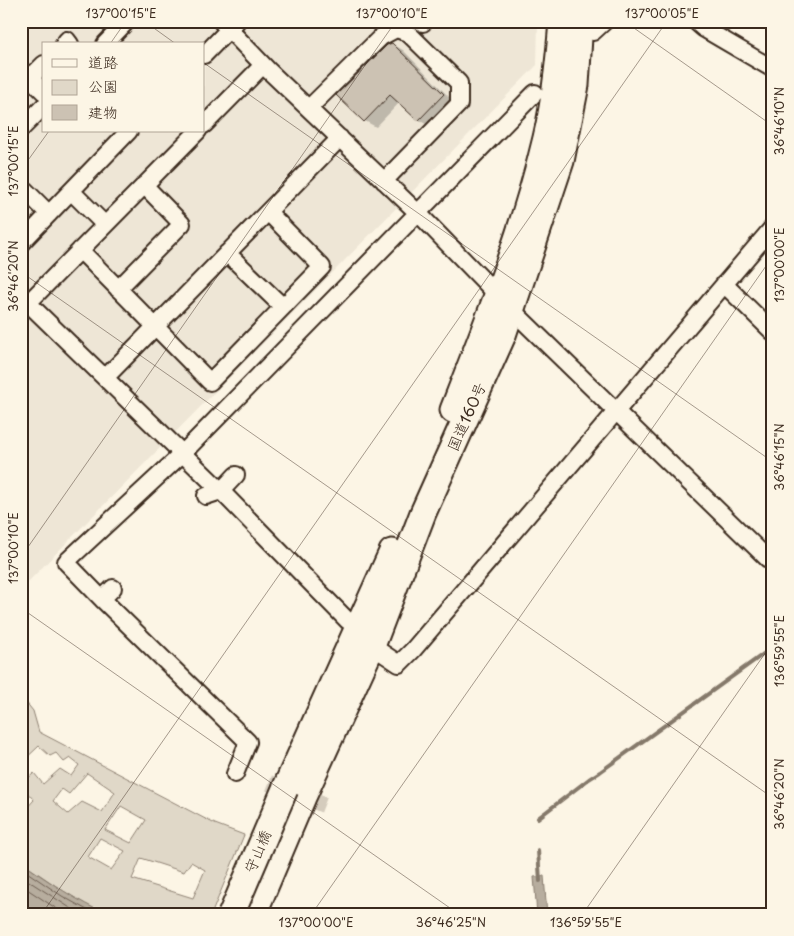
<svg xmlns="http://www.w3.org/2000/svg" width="794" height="936" viewBox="0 0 794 936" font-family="'Playpen Sans','Klee One',sans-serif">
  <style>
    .built { fill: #eee6d6; fill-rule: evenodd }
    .green { fill: #e0d8c8; stroke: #8e8173; fill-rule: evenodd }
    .water { fill: #b7ad9e; stroke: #85796b }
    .shadow { fill: #0003 }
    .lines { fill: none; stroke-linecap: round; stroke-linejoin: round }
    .shore { stroke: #6d5e51; stroke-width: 1 }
    .stream { stroke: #85796b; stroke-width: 4 }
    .building { fill: #ccc2b3; stroke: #3b2a1e }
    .minor-tunnel { stroke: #d5ccbd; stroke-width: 16; stroke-dasharray: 16 8; stroke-linecap: butt }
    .minor-casing { stroke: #3b2a1e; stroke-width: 20 }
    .highway-casing { stroke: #3b2a1e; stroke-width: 29 }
    .minor { stroke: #fcf5e5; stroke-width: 16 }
    .highway { stroke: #fcf5e5; stroke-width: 25 }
    .highway-bridge-casing { stroke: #3b2a1e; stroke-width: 29; stroke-linecap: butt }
    .highway-bridge { stroke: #fcf5e5; stroke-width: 25 }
    .ticks { fill: none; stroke: #3b2a1e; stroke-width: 1; stroke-opacity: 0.45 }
    .labels { text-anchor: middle; stroke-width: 5; stroke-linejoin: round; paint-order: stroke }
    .street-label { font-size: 15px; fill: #3b2a1e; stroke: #fcf5e5 }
    .neatline { fill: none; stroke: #3b2a1e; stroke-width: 2 }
    .ticks-label { font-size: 12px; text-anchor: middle; fill: #3b2a1e }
  </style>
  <rect width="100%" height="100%" fill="#fcf5e5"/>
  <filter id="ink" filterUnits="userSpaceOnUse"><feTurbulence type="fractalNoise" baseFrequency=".02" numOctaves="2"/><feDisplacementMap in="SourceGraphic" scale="10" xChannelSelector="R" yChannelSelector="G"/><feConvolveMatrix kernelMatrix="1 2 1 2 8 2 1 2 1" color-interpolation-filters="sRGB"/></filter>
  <g filter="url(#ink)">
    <path class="built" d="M21,21H538L537,65L21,589ZM44,44H204V131H44Z"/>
    <path class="green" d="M21,696L33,711L39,732L215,824L244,835L211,915H108L86,905L65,892L21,862V810L24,811L34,800L21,786V779L24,782L34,773L43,784L60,769L71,776L79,765L70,758L64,762L56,753L50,756L39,746L21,763ZM87,773L115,792L102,812L82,802L68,814L53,801L62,789L69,794ZM121,806L146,820L131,843L105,830ZM100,838L125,851L111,870L88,857ZM141,858L184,872L191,862L205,870L193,898L132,879Z"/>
    <path class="water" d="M21,862C49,882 77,901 108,915H21Z
      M544,876L547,915H537L534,877Z"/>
    <path class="shadow" d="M392,44L403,50L453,101L429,126L419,120L400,102L376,127L365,121L338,95Z"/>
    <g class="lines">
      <path class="shore" d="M21,868L62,896L96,915
        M21,876L81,915
        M21,885L66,915"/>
      <path class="stream" d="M538,818L589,779L600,772L773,647
        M538,850L540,881"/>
    </g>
    <path class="building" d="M392,43L444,94L418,121L390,95L364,122L336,95L387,45Z"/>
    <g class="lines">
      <path class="minor-tunnel" d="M269,783L324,805"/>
      <g class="minor-casing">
        <path id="minor" d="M221,21L268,70L418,213L511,309L768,559L773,562
          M421,21L423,23
          M695,21L703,28L773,69
          M593,32L605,21
          M64,44L67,40L70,44
          M105,44L127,21
          M204,55L237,21
          M24,72L44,92
          M30,78L44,64
          M309,108L381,37L396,29L408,33L459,83V104L384,181
          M204,125L263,65
          M21,129L44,106
          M198,131L28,303L221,491L348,621L361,623
          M21,186L49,214
          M71,191L129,131
          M21,243L71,191L105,225
          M80,250L210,382L322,267L268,212
          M227,253L283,307
          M724,284L773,332
          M118,289L182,224L144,185
          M105,378L340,138
          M206,496L221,491L236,475
          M113,588L102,599L66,562L182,454L535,93
          M102,599L248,742L235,774
          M372,646L399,664L413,650L773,227"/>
      </g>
      <g class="highway-casing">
        <path id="highway" d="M453,410C488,321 524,231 546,138C555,100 559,60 562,21
          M285,789L392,552
          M253,915L303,797L372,646L423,513L503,335L561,161L576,85L580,21"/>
      </g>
      <use href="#minor" class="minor"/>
      <use href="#highway" class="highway"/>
      <g class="highway-bridge-casing">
        <path id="highway-bridge" d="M231,915L285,789"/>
      </g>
      <use href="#highway-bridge" class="highway-bridge"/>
    </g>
  </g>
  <path class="ticks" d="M144,21L176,44M624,21L773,126M110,44L126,21M204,63L773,462M21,170L49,131M21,272L773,798M21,557L396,21M21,608L460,915M41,915L667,21M311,915L773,256M582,915L773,642"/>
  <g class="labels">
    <g class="street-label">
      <text transform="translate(467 417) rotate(-66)" y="5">国道160号</text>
      <text transform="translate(258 852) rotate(-67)" y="5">守山橋</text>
    </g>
  </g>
  <rect width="794" height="936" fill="none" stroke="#fcf5e5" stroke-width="55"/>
  <rect x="42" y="42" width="162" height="90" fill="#fcf5e5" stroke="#afa495"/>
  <rect x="52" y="59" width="25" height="8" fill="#fcf5e5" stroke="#afa495"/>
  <text x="88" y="68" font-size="15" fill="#3b2a1e">道路</text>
  <rect x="52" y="80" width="25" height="15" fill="#e0d8c8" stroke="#afa495"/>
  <text x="88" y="92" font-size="15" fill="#3b2a1e">公園</text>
  <rect x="52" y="105" width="25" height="15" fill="#ccc2b3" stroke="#afa495"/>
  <text x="88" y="118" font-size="15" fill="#3b2a1e">建物</text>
  <rect x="28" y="28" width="738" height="880" class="neatline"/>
  <g class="ticks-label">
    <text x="121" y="18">137°00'15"E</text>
    <text x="392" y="18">137°00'10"E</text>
    <text x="662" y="18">137°00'05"E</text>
    <text transform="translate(780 121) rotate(-90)" y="4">36°46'10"N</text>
    <text transform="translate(14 161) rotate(-90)" y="4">137°00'15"E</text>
    <text transform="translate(780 265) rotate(-90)" y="4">137°00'00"E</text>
    <text transform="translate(14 276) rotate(-90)" y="4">36°46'20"N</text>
    <text transform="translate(780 457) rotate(-90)" y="4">36°46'15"N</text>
    <text transform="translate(14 548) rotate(-90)" y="4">137°00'10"E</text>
    <text transform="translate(780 651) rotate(-90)" y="4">136°59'55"E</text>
    <text transform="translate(780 794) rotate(-90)" y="4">36°46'20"N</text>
    <text x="316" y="927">137°00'00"E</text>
    <text x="451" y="927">36°46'25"N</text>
    <text x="586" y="927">136°59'55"E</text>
  </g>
</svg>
